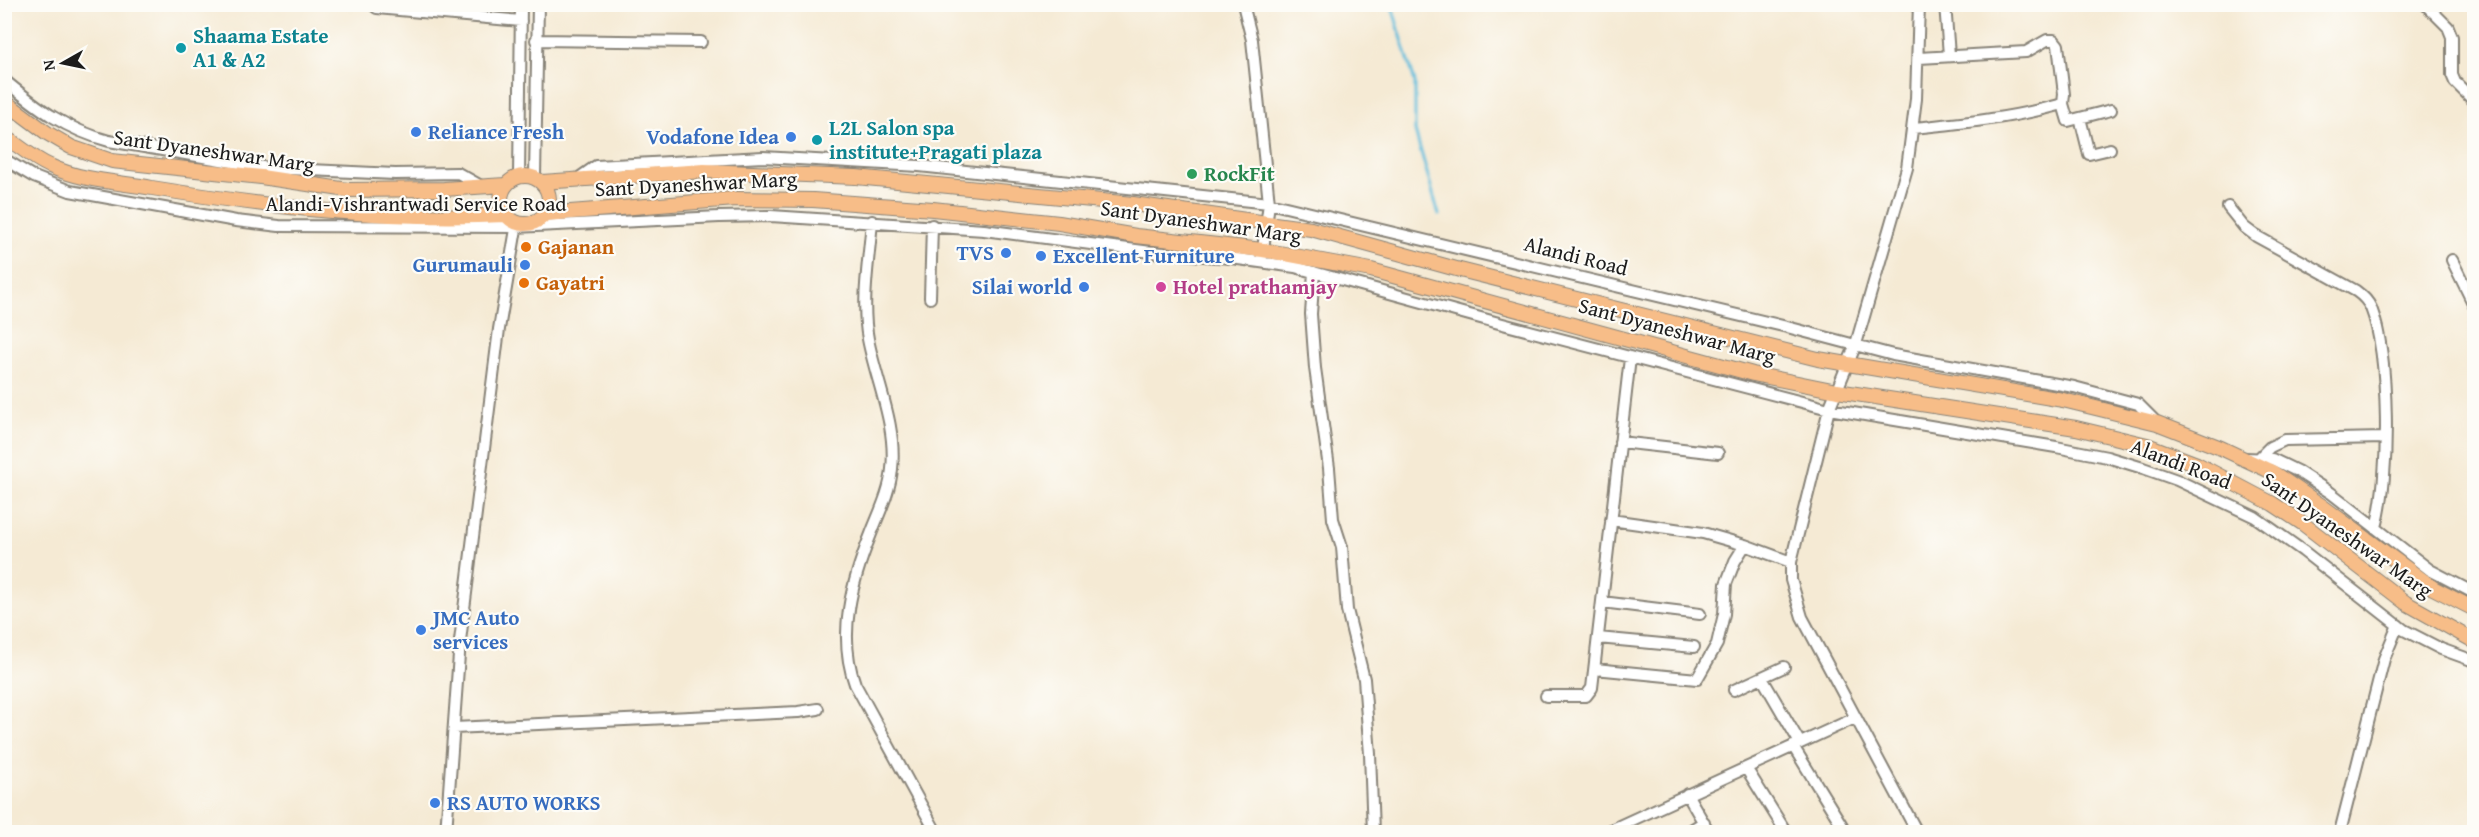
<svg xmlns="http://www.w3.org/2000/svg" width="2479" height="837" viewBox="0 0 2479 837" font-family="'Gentium Book Plus',serif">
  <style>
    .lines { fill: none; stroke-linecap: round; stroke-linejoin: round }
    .stream { stroke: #5dbcdb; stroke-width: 3 }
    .minor-casing { stroke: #888378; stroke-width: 14 }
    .major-casing { stroke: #888378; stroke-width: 16 }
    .minor { stroke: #fff; stroke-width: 10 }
    .major { stroke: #f7bd88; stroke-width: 14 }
    .culture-dot { fill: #0f9aa8; stroke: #fdfcf7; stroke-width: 2 }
    .shop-dot { fill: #3f7fe0; stroke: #fdfcf7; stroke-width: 2 }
    .leisure-dot { fill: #2e9e5b; stroke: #fdfcf7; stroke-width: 2 }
    .food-dot { fill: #e8710a; stroke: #fdfcf7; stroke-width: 2 }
    .hotel-dot { fill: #d1479c; stroke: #fdfcf7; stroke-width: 2 }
    .labels { text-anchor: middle; stroke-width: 4.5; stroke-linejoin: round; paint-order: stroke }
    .culture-label { font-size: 21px; font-weight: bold; fill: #0d838f; stroke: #fdfcf7; text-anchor: start }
    .shop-label { font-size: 21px; font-weight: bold; fill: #366cbe; stroke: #fdfcf7; text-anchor: start }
    .street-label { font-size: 21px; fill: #1c1c1c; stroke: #fdfcf7 }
    .leisure-label { font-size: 21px; font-weight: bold; fill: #27864d; stroke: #fdfcf7; text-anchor: start }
    .food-label { font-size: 21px; font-weight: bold; fill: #c56008; stroke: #fdfcf7; text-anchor: start }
    .hotel-label { font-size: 21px; font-weight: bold; fill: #b23c85; stroke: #fdfcf7; text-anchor: start }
  </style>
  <rect width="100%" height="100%" fill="#fdfcf7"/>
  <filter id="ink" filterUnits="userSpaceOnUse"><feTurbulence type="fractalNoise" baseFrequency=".0167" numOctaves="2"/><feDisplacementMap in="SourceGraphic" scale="12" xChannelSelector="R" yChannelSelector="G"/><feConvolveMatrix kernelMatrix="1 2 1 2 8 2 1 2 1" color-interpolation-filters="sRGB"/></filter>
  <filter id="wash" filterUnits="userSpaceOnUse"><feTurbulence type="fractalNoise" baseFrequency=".008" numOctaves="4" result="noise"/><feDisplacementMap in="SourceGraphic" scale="24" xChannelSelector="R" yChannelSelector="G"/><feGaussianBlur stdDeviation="1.35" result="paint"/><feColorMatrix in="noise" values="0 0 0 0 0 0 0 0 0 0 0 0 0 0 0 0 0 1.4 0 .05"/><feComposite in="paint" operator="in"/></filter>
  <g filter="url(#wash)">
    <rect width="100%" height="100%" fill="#f5ead4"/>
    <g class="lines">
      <path class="stream" d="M1388,4L1393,10L1415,82V131L1439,215"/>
    </g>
  </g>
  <g filter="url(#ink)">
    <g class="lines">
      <g class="minor-casing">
        <path id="minor" d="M372,4L377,8L521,21
          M1243,4L1252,40L1269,203L1262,257
          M1945,4L1949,55
          M2425,4L2448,27L2452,37V75L2455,82L2474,101
          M536,40L701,42
          M4,80C39,109 65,129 109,141L268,168L395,174L458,173L483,187
          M2063,104L2068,121L2111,110
          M2080,118L2089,154L2110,149
          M1913,128C1964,123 2013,118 2063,104L2064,94L2058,45L2054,40H2047L2026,52L1919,58
          M4,159L34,177L70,191L236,221L279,226L516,227L719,217L771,216L984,230L1151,252L1231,258L1295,267L1495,322L1829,409L2056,447L2107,457L2143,468L2177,480L2255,517L2303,551L2404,630L2441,649L2474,661
          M519,176L521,4
          M535,177L538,4
          M576,180L596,166L763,157L850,162L919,166L1269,203L1787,327L1893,355L2074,387L2138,404L2157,423
          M2228,207L2244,227L2256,236L2356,291C2363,296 2368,301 2371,308C2390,357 2390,477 2376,527
          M872,221C869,259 861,302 868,339C876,381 897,425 892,469C890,492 879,513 871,534C852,581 837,635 855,684L936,832
          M2452,260L2474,305
          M1314,272L1311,314L1315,368L1329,468L1333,519L1342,547L1347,610L1364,679L1370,754L1373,832
          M930,298L932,225
          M1620,442L1718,453
          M2260,457L2270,447L2285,440L2385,438
          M2245,458L2272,459L2297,471L2331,493L2430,570L2474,593
          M1611,520L1703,533L1745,545
          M1602,602L1700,614
          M1598,638L1694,647
          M1595,669L1697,679L1717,644L1724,614L1726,584L1735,561L1745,545L1791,562
          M1762,678L1800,743
          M1734,690L1784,667
          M1546,696H1586L1592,688L1630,358
          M454,728L798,712L818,709
          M1793,746L1846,832
          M1746,768L1786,832
          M1687,794L1709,832
          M446,832L460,641L499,329L517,223
          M1606,832L1855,718
          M1688,832L1704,822
          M1917,832L1802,617L1791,580V562L1829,409L1856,344L1907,168L1916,99L1919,4
          M2340,832L2384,659L2398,625"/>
      </g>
      <g class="major-casing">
        <path id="major" d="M4,101L47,133L71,147L112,161L261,177L348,190L444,189L505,185
          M4,136C19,146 34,159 50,166C81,181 119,182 152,188C269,207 387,221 505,215
          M501 200a24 24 0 1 1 48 0a24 24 0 1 1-48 0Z
          M542,182L704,171L856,177L1133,204L1311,229L1460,270L1818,359L2063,400L2157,423L2221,448L2272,472L2319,504L2433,588L2474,609
          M545,214L735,199L813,200L933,209L1059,223L1136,236L1263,250L1371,270L1753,374L1837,391L2076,428L2147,445L2197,464L2273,504L2302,523L2406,603L2474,641"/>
      </g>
      <use href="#minor" class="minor"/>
      <use href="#major" class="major"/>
    </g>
  </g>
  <g class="culture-dot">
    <circle cx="181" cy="48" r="6"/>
    <circle cx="817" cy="140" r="6"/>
  </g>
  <g class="shop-dot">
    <circle cx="416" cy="132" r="6"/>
    <circle cx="791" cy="137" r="6"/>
    <circle cx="1006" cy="253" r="6"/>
    <circle cx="1041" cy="256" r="6"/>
    <circle cx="525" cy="265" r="6"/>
    <circle cx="1084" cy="287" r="6"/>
    <circle cx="421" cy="630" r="6"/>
    <circle cx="435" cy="803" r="6"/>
  </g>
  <circle class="leisure-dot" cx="1192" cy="174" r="6"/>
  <g class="food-dot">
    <circle cx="526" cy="247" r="6"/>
    <circle cx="524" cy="283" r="6"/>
  </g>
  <circle class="hotel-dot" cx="1161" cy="287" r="6"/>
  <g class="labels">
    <g class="culture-label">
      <text x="193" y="43">Shaama Estate<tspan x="193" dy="24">A1 &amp; A2</tspan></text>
      <text x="829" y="135">L2L Salon spa<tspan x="829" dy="24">institute+Pragati plaza</tspan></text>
    </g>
    <g class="shop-label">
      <text x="428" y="139">Reliance Fresh</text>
      <text x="779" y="144" text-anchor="end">Vodafone Idea</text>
      <text x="994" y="260" text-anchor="end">TVS</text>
      <text x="1053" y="263">Excellent Furniture</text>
      <text x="513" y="272" text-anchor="end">Gurumauli</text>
      <text x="1072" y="294" text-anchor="end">Silai world</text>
      <text x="433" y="625">JMC Auto<tspan x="433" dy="24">services</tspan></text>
      <text x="447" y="810">RS AUTO WORKS</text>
    </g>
    <g class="street-label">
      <text transform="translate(214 151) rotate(8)" y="7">Sant Dyaneshwar Marg</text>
      <text transform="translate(696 184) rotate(-3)" y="7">Sant Dyaneshwar Marg</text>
      <text x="416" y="211">Alandi-Vishrantwadi Service Road</text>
      <text transform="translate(1201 222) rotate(8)" y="7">Sant Dyaneshwar Marg</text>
      <text transform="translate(1576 256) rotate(14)" y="7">Alandi Road</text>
      <text transform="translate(1677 331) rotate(15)" y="7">Sant Dyaneshwar Marg</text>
      <text transform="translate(2181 464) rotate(21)" y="7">Alandi Road</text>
      <text transform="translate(2347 535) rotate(35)" y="7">Sant Dyaneshwar Marg</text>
    </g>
    <g class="leisure-label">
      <text x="1204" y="181">RockFit</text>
    </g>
    <g class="food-label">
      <text x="538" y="254">Gajanan</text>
      <text x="536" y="290">Gayatri</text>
    </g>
    <g class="hotel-label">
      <text x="1173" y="294">Hotel prathamjay</text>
    </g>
  </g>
  <rect width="2479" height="837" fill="none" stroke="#fdfcf7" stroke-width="24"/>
  <g transform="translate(63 63) rotate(261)" stroke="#fdfcf7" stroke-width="4.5" paint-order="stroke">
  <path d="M0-4.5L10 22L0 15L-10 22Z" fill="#1c1c1c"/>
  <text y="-9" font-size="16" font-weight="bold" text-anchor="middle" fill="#1c1c1c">N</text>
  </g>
</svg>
